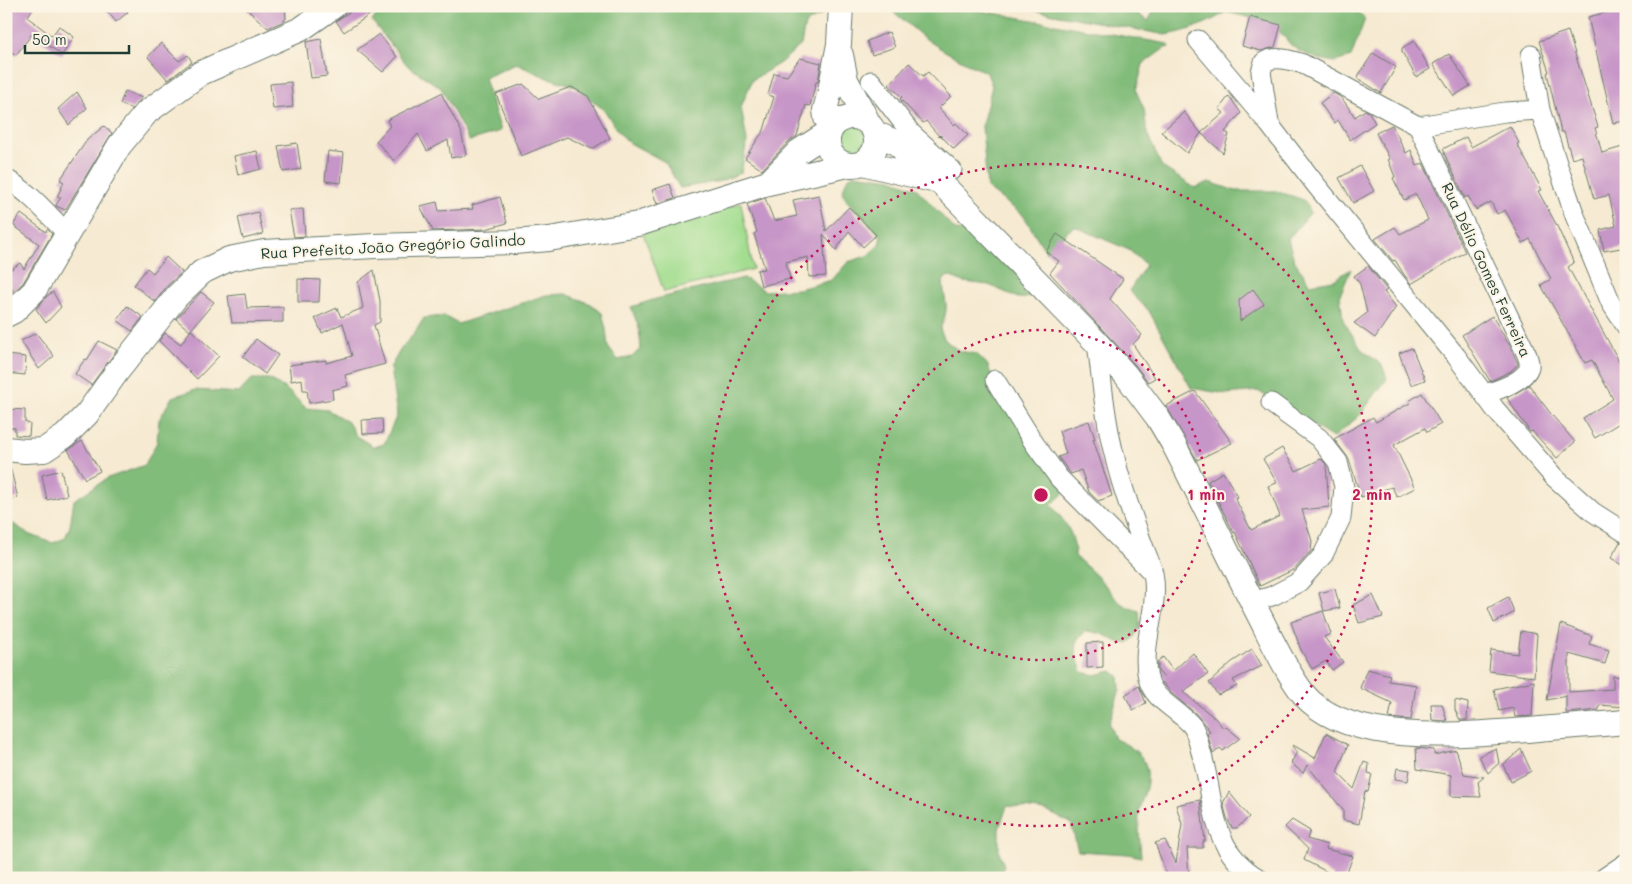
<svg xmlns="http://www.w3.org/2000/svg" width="1632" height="884" viewBox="0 0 1632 884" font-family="Mali,sans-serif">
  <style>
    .green { fill: #a3dd90; stroke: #618d62 }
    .forest { fill: #82bc7a; stroke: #507c57 }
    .building { fill: #c796c8 }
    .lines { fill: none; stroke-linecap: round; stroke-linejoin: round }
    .minor-casing { stroke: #6a7a6b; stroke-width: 21 }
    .major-casing { stroke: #6a7a6b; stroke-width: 26 }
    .minor { stroke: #fff; stroke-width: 19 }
    .major { stroke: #fff; stroke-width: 24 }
    .ring { fill: none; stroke: #c2185b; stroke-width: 2.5; stroke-dasharray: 2.5 5 }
    .labels { text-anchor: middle; stroke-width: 4; stroke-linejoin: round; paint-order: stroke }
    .street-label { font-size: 15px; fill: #1f3d34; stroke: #fcf5e5 }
    .centre { fill: #c2185b; stroke: #fcf5e5; stroke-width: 2.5 }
    .ring-label { font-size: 15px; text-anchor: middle; font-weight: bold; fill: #c2185b; stroke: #fcf5e5; stroke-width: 4; stroke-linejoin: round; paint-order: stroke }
  </style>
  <rect width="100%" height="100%" fill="#fcf5e5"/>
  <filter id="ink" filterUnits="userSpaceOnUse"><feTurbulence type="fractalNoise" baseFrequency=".02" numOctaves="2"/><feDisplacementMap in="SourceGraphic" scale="10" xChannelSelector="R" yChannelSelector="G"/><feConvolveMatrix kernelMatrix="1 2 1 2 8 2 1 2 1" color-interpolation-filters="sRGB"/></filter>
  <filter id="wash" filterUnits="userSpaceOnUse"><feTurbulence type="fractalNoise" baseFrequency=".0096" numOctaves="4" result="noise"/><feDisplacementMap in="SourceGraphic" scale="20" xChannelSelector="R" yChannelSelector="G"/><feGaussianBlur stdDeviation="1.12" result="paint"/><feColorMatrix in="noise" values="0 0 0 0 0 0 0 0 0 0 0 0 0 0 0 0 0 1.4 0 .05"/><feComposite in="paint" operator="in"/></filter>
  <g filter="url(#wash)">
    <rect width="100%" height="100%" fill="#f6ead2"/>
    <path class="green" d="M836 141a16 16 0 1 1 32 0a16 16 0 1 1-32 0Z
      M741,203L753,269L664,292L643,233Z"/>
    <path class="forest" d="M384,6H716L736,10L735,6H826L821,15L805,24L801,45L780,63L752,80L741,107L747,141L741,173L721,181L680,188L665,162L628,142L617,130L605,111L575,86L548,78L516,64L484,78L501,131L469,141L441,88L408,66L372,21Z
      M888,6H953L1168,44L1170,47L1165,48L1143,64L1136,91L1144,109L1147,133L1162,167L1195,188L1209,182L1236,191H1276L1304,200L1311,212L1288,239L1294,260L1310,284L1334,280L1351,269L1340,295L1343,320L1361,349L1382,365L1387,379L1359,416L1333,438L1258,391L1226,394L1191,388L1149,311L1129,291L1146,265L1129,250L1074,226L1046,252L1023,215L987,188L982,125L992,86L987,73C965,62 942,51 922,36C911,27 901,17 889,9Z
      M1011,6H1126L1148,21L1157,6H1353L1365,19L1351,57L1335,62L1318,59L1299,51L1291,45L1280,32L1264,21L1226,12C1207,24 1189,31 1166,35Z
      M854,174L891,179L917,189L955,230L980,232L1032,289L1031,296L1026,298H1018L989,285L964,282L948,276L943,281C944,304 951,304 940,329L945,340L959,351L977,354L987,364L991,374L1065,492L1051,505C1065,522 1075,533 1075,556C1084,565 1095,573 1103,583C1119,600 1114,603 1139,611C1140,621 1141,625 1136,634C1126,652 1115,639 1102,634C1097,632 1091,632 1086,631L1077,640L1076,655L1082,672L1095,675L1112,671L1119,677L1120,689L1109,724L1115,739C1138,749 1152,761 1146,788C1144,796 1140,803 1139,811C1138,826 1140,842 1141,857L1128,854L1078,851L1071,823L1046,811L1007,806L999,829V851L1004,866L999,877L6,878V521H9L30,535L53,543L65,538L70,526L74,500L108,478L145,465L157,442L159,420L172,397L195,390L239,393L252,379H269L286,389L306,408L328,410L348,422L356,436L374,447L384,444L397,415L390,368L402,347L414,334L424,318L444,316L458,324L546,295L566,294L591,304L602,313L606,329L608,347L618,360L632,357L641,348L639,328L631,307L656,299L744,278L765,291L799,289L832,280L848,262L867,256L879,245L881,236L847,201L842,193L847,179Z"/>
    <g id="blocks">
      <path class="building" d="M15,6H35L27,17L52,36L59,26L74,37L62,55L32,34L16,55L6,48V19Z
        M103,6H122L128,12L116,22Z
        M243,6H285L286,18L284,21L268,28Z
        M358,6H365L371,14L344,32L336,21Z
        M1610,6H1626V121L1613,123L1588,17L1612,11Z
        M1250,17L1281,25L1275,47L1261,51L1242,46Z
        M1568,31L1598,127L1595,128L1602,153L1626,146V247L1604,251L1600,230L1616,226L1609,195L1594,199L1582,156L1572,159L1564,132H1561L1547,73L1549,72L1539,41Z
        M889,32L895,47L872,55L867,41Z
        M379,34L397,57L383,72L357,50Z
        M321,39L327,76L311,78L306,42Z
        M1414,41L1430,69L1416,77L1402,52V48Z
        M161,43L179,61L188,55L192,62L168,80L148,57Z
        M1373,53L1396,67L1381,93L1357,78Z
        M1449,54L1470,86L1454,96L1433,64Z
        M800,58L821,63L818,82H816L810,106L806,105L797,136L788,142L762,170L745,158L764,130L774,97L768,95L774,73L787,76Z
        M909,63L923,76L928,72L951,96L939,108L954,125L956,123L968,135L954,149L940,135L939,136L926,121L923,123L900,99L902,97L889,85Z
        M291,82L293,107L273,109L270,84Z
        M523,84L539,99L571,87L588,96L610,138L592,149L567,137L521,156L496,94Z
        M125,91L142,98L132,109L120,104Z
        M77,92L87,108L69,125L58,109Z
        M441,93L461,131L466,155L451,158L448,140L427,151L418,134L394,161L376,141L390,126L387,120Z
        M1333,93L1341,97L1355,117L1365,110L1369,112L1375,123L1350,140L1338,120L1334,123L1320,103Z
        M1229,96L1241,113L1225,132L1229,134L1223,153L1201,133L1224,113L1219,109Z
        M1184,112L1201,133L1187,153L1161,132Z
        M1392,125L1406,153L1411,150L1417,166L1423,163L1465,252L1411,284L1403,273L1395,260L1393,261L1375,239L1395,227L1400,234L1428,220L1416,194L1404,200L1393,178L1395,177L1388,159H1390L1376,133Z
        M104,126L112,133L65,210L56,206V205L61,197H57L64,182L60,180L87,140Z
        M1510,126L1519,143L1517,144L1542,190L1538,191L1556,224L1574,263L1568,267L1620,363L1626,360V419L1595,438L1583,418L1613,399L1592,360L1585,363L1541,285L1551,279L1530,239L1523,243L1505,210L1497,214L1491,202L1476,210L1468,196L1465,198L1444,153H1445L1443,149L1466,137L1471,147Z
        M297,143L301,169L283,172L278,146Z
        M257,151L261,169L238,175L234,156Z
        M328,151L344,153L341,183L325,181Z
        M1360,166L1374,191L1353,203L1339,178Z
        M670,184L675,198L657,204L652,190Z
        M819,195L826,231L849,207L876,235L863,247L849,231L836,250L823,234L826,276L809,277L808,257L786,262L790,279L761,286L757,270L765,269L754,234L757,232L747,204L765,198L774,221L797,216L793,200Z
        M500,197L507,223L486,229L433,231L420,206L437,202L439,211L473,209L472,205Z
        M303,209L305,236L294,237L289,210Z
        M258,212L263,234L243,239L238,217Z
        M21,214L46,232L47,229L52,234L23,283L10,295L13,290L6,279V273L20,263L24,269L39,244L13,225Z
        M1057,234L1123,279L1110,299L1142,335L1133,344L1155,378L1148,382L1135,365L1050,273L1059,261L1046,252Z
        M166,257L182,272L167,286L155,302L134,285L147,268L153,273Z
        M1368,266L1387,290L1384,292L1396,307L1375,338L1354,323L1367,313L1360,284L1354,276Z
        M374,270L380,301V322L374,325L385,364L345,375L348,386L332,390L333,399L309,403L307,390H303L302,379L291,381L289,365L326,360V363L352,356L343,323L322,333L315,318L337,308L341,317L363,308L358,282Z
        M298,279L320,280L319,302H298Z
        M1253,289L1264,304L1240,321L1239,300Z
        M53,292L61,307L46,323L36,309L47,296Z
        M201,292L214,302L190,331L176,319Z
        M245,294L247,308L283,307V322L232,323L228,296Z
        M127,306L143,317L132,331L117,320Z
        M1492,316L1510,346L1518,364L1511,371L1490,381L1462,335Z
        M191,330L219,356L197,379L159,341L165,333L181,344Z
        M36,333L54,356L39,369L21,341Z
        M256,339L278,355L265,374L243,357Z
        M99,341L117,350L91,385L75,374L85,359L87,360Z
        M1412,348L1425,380L1411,385L1399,353Z
        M6,355L26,357L25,375L6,373Z
        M1529,385L1551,414L1575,442L1557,458L1532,431L1530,432L1507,398Z
        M1195,391L1232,443L1197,460L1166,406Z
        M1422,393L1441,424L1427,432L1425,428L1394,445L1415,488L1397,497L1392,487L1361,497L1349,459L1334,439L1373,417L1376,422L1410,403L1409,401Z
        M7,409L25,410V422L30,424L29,436L15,435V428L6,427Z
        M382,419L383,433L363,434L362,420Z
        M1089,421L1095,439H1093L1112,496L1098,501L1089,492L1081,470L1071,474L1058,457L1066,454L1059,431Z
        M82,441L100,471L85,479L68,450Z
        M1282,448L1296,471L1321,459L1326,464L1329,507L1302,510L1312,541L1311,551L1295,569L1260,586L1235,532L1234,533L1208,481L1223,472L1238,497L1235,498L1251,530L1280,516L1268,486L1277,483L1263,459Z
        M6,467H10L18,498L6,501Z
        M61,470L67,495L47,500L42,475Z
        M1620,542L1626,544V567L1611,558Z
        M1335,589L1340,608L1324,611L1319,593Z
        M1373,595L1383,617L1359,623L1353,605Z
        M1508,597L1513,609V613L1494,623L1488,608Z
        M1323,611L1331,634L1324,637L1343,662L1332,670L1326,661L1312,669L1301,650L1291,622Z
        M1561,624L1592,636L1589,644L1609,650L1605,664L1569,654V692L1613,689V676L1626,677V707L1599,705V710L1566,713V696L1547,700Z
        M1521,631L1537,634L1534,677L1489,671L1491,650L1518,654Z
        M1103,642V667L1087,668V643Z
        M1252,649L1262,666L1233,680L1237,686L1218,695L1209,683L1232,662Z
        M1193,653L1208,674L1183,692L1216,719L1223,728L1225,726L1240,738L1223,751L1220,748L1213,754L1207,733L1210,731L1195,713L1171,693L1162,682L1165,679L1158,671V661L1163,657L1173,671Z
        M1367,669L1390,675L1388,681L1416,685L1411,720L1389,718L1392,703L1360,688Z
        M1534,681L1532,716L1515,717L1513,708L1499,711L1494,689Z
        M1139,686L1146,703L1133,710L1125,695Z
        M1455,700L1468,703L1467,720H1460L1455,710Z
        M1431,704H1442L1447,721L1432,720Z
        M1326,733L1348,745L1337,772L1354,789L1364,762L1369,764L1368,773L1372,774L1368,792L1365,791L1359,824L1343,820V810L1307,765L1303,773L1291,763L1297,752L1292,746L1293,745L1315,758Z
        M1416,748L1434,750V755L1456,750L1464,774L1484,777L1478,782L1481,797L1451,796V775L1417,769Z
        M1496,748L1499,763L1488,773L1479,756Z
        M1521,749L1531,771L1511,782L1503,765Z
        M1397,768L1410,770L1408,781L1395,779Z
        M1229,792L1249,817L1237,828H1232L1227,818L1223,803Z
        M1200,800L1205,841H1203V848H1187L1189,878H1168L1155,843L1165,840L1176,863L1182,824L1176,805Z
        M1292,820L1310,831L1307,839L1327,845L1326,849L1353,856L1345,878H1333V875L1304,860L1308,849L1285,827Z"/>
    </g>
  </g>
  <g filter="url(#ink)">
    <use href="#blocks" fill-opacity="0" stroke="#6a7a6b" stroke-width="1"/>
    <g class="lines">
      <g class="minor-casing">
        <path id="minor" d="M1198,40L1269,124L1316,185L1456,356L1495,409L1554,477L1593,512L1626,533
          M1531,55L1540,110L1558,166L1575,216L1611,303L1626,326
          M871,81L911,133L952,170
          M1269,123L1261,72L1264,62C1275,55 1291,60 1303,64L1418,126L1505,112L1540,110
          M1418,126L1527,355C1528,359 1530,363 1529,367C1525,381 1498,390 1485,394
          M6,179C30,192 48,215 67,233
          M1097,343C1102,381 1105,421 1115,458C1121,485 1131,511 1140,537C1144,549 1150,561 1153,573C1160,607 1140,645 1148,678C1153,701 1180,710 1193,727C1197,734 1199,745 1201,752C1216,801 1208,848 1258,878
          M995,380L1034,443L1059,478L1150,570
          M1252,602L1272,596L1299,582L1323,555L1341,518L1344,487L1338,462L1319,438L1271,403
          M1604,878L1626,863"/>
      </g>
      <g class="major-casing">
        <path id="major" d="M841,55L846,80L868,122
          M828 141a24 24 0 1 1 48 0a24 24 0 1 1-48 0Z
          M834,124L826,118L825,110L830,91L839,44L841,6
          M875,133L895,142L940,182L1097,343L1125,374L1158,418L1174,445C1204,503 1232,563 1262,621C1273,643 1294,687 1311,702C1360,746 1465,734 1528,730C1560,727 1593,725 1626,722
          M863,163L936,181
          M768,183L798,152L829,132
          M6,315L14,311L34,291L119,146L147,112L201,73L301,29L334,6
          M6,449L25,451L44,450L65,436L87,414L116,373L177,296L202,272L229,259L264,252L375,246L514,242L549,239L638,224L768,183L848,165"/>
      </g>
      <use href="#minor" class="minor"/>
      <use href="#major" class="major"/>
    </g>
  </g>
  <g class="ring">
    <circle cx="1041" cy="495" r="165"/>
    <circle cx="1041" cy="495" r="331"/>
  </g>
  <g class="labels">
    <g class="street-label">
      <text transform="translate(393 247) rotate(-3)" y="5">Rua Prefeito João Gregório Galindo</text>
      <text transform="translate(1486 270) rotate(65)" y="5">Rua Délio Gomes Ferreira</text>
    </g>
  </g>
  <circle cx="1041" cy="495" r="8" class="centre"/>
  <g class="ring-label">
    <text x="1206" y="500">1 min</text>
    <text x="1372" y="500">2 min</text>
  </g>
  <rect width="1632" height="884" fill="none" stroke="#fcf5e5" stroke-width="25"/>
  <path d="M25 45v8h104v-8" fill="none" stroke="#1f3d34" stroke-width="2.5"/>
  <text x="32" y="45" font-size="15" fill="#1f3d34" stroke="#fcf5e5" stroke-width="4" paint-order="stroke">50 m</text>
</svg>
